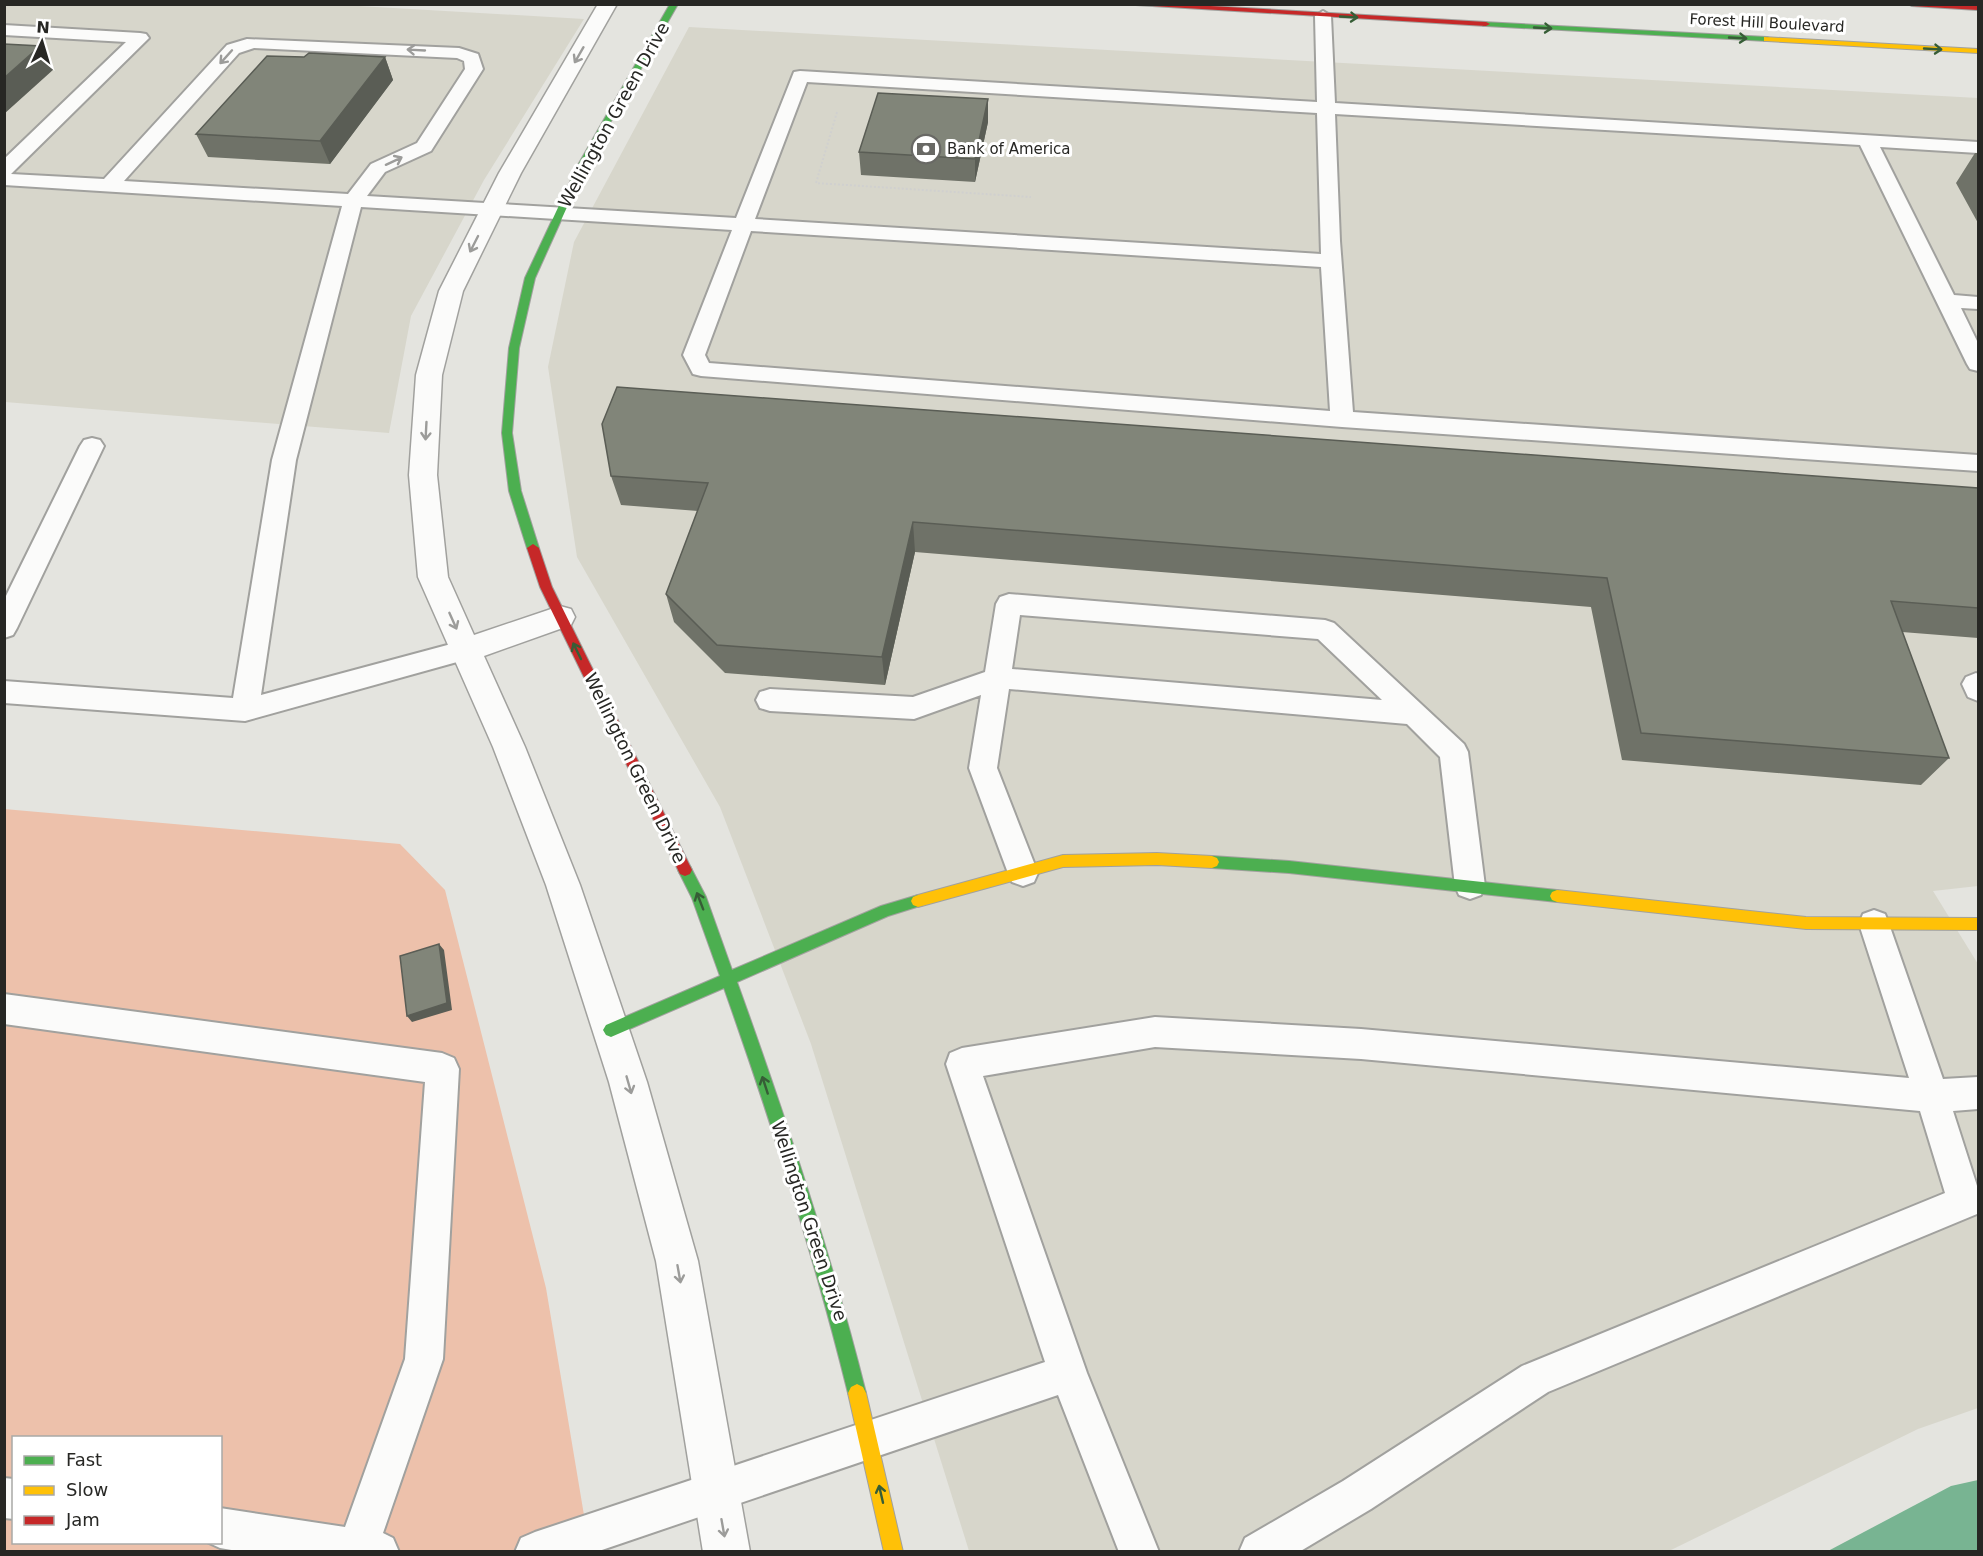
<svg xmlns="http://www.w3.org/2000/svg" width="1983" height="1556" viewBox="0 0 1983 1556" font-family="'DejaVu Sans',sans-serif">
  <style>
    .built { fill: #d7d6cb }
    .green { fill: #edc1ab; fill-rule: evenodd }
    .water { fill: #78b492 }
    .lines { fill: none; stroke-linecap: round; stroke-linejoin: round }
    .lane-casing { stroke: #a1a19e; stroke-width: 4 }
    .street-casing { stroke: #a1a19e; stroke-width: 3 }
    .fast-casing { stroke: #a1a19e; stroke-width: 2 }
    .slow-casing { stroke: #a1a19e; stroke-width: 2 }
    .jam-casing { stroke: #a1a19e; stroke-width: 2 }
    .path { stroke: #d0d0cf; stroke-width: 2; stroke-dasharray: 2 2; stroke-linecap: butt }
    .lane { fill: #fbfbfa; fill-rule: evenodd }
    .street { fill: #fbfbfa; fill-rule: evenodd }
    .fast { fill: #4caf50; fill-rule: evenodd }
    .slow { fill: #ffc107; fill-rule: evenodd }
    .jam { fill: #c62828; fill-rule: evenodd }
    .wall { fill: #6f7268 }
    .shaded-wall { fill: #5a5d55 }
    .building { fill: #818579; stroke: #5a5d55; stroke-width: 1.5 }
    .oneway { stroke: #365d36 }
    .oneway2 { stroke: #9c9c9a }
    .labels { text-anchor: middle; stroke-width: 6; stroke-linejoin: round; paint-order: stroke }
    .far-street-label { font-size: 15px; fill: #272724; stroke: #fff }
    .far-poi-label { font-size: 15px; fill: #272724; stroke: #fff; text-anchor: start }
    .street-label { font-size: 18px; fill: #272724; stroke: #fff }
  </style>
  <rect width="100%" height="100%" fill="#e4e4df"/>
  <path class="built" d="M324,4L584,19L484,180L411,316L389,433L5,402L4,5Z
    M689,27L1978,98V886L1933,891L1978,964V1408L1918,1429L1669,1551H969L811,1044L720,807L577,557L548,367L574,242Z"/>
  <path class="green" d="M4,809L400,844L445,890L546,1288L590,1551H5ZM14,1438H220V1542H14Z"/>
  <path class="water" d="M1978,1480V1551H1828L1951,1486Z"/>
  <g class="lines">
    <g class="lane-casing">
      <path id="lane" d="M1323,11L1331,16L1335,103L1978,142V153L1880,147L1954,295L1978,297V309L1961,308L1978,343V371L1970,369L1967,364L1860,145L1335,114L1340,241L1353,412L1978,455V471L1342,427L701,376L693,374L683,355L732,230L361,207L296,460L261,695L466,640L475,643L479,650L475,657L245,721L4,703V681L233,698L272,460L342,206L4,185V159L126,42L4,35V25L140,33L146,34L149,38L11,174L104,179L227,45L247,39L459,48L478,54L483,69L431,151L385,172L367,196L736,218L794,72L800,71L1317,102L1315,16ZM254,48L457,58L464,61L465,69L417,143L371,164L348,194L124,181L239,53ZM807,82L1317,113L1321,254L755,219ZM751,231L1321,267L1330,411L709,363L705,355Z
        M92,438L100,440L104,446L17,628L13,635L4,638V600L80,446L84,440Z
        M1009,594L1325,620L1334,623L1464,744L1468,752L1485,886L1481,895L1470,899L1459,895L1455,886L1440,757L1407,724L1009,689L997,768L1038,873L1034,882L1023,886L1012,882L1008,873L969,768L981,695L914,719L770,711L760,708L756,700L760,692L770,689L913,697L985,672L996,604L1000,597ZM1020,615L1318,639L1382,700L1012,669Z
        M1976,673L1978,674V701L1968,697L1962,684L1966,677Z
        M1874,910L1885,914L1889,924L1943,1079L1978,1077V1109L1953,1111L1978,1189L1977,1214L1548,1392L1371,1509L1299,1552H1239L1245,1538L1343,1481L1522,1366L1945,1193L1920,1111L1361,1059L1155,1047L983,1076L1087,1373L1159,1552H1119L1058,1395L596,1552H515L521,1538L535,1532L1045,1362L946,1064L950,1053L962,1048L1155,1017L1361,1029L1909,1078L1859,924L1863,914Z
        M4,994L442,1053L454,1058L459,1069L443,1359L383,1533L393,1538L399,1552H243L220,1548L207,1542H220V1508L345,1527L405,1359L425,1082L4,1024Z
        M4,1478L14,1479V1519L4,1518Z"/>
    </g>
    <g class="street-casing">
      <path id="street" d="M598,4H617L521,173L463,291L442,375L437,475L448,577L474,635L560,606L571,609L575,617L571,625L484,656L525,747L580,885L647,1082L698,1261L750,1552H703L656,1261L609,1082L546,885L493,747L418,577L409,475L416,375L439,291L499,173Z"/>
    </g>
    <g class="fast-casing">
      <path id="fast" d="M670,4H678L586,165L535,278L519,348L512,433L521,491L539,548L533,552L527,548L509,491L502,433L509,348L525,278L578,165Z
        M1483,22L1767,37L1771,39L1767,41L1486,26H1483Z
        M1212,856L1289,861L1557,890L1562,892L1564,896L1562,900L1557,902L1289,873L1212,868L1207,866L1205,862L1207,858Z
        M685,864L690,866L706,897L732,970L881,906L918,895L923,897L925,901L923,905L888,916L737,982C786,1118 831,1253 866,1393L863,1399L857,1402L851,1399L848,1393C814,1255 771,1121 724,988L611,1037L606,1035L603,1030L606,1025L720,976L692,898L678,870L680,866Z"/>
    </g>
    <g class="slow-casing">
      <path id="slow" d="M1764,37L1978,49V53L1767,41H1764Z
        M1157,853L1212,856L1217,858L1219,862L1217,866L1212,868L1157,865L1063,867L918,907L913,905L911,901L913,897L918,895L1063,855Z
        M1557,890L1806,917L1978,918V930L1806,929L1557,902L1552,900L1550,896L1552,892Z
        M857,1384L863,1387L866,1393L903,1552H884L848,1393L851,1387Z"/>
    </g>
    <g class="jam-casing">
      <path id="jam" d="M1119,4H1175L1486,22L1490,24L1486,26Z
        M1908,4L1978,6V10L1912,6Z
        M533,544L539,548L552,587L692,870L690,874L685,876L680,874L540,587L527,548Z"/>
    </g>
    <path class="path" d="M837,112L816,183L1031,197"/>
    <use href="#lane" class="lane"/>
    <use href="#street" class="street"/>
    <use href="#fast" class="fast"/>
    <use href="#slow" class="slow"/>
    <use href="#jam" class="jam"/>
  </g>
  <path class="wall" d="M304,57H385L393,80L330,164L208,157L196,134Z
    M988,99V122L975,182L861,175L859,152Z
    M1975,153H1978V223L1956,183Z
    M611,476L1978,488V638L1902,632L1949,758L1921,785L1622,760L1591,607L915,552L885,685L725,673L674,622L666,594L698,511L621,505Z"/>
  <path class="shaded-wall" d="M40,46L54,69L4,114V78Z
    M385,57L393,80L330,164L320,141Z
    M988,99V122L975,182V159Z
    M913,522L915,552L885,685L882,657Z
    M439,944L444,950L452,1010L412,1022L407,1016Z"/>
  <path class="building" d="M4,44L40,46L4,78Z
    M309,53L385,57L320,141L196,134L267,56L304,57Z
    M878,93L988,99L975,159L859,152Z
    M617,387L1978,488V608L1891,601L1949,758L1641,733L1607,578L913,522L882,657L717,645L666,594L708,483L611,476L602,424Z
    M439,944L447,1003L407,1016L400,956Z"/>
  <defs><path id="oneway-shaft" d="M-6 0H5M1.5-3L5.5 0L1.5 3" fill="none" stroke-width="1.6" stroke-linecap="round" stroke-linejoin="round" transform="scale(1.5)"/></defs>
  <g class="oneway">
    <use href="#oneway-shaft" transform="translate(1349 17) rotate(3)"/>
    <use href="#oneway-shaft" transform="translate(1543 28) rotate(3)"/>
    <use href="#oneway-shaft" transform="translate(1738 38) rotate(3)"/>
    <use href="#oneway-shaft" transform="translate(1933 49) rotate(3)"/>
    <use href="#oneway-shaft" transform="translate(577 651) rotate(-116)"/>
    <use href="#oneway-shaft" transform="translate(700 901) rotate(-111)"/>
    <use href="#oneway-shaft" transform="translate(765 1085) rotate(-108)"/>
    <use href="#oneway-shaft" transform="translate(881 1494) rotate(-103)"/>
  </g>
  <g class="oneway2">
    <use href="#oneway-shaft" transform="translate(416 50) rotate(-177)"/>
    <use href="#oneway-shaft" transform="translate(579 55) rotate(120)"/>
    <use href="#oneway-shaft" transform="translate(226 57) rotate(132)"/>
    <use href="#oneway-shaft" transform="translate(394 161) rotate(-25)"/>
    <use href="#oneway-shaft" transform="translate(474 244) rotate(117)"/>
    <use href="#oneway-shaft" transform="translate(426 431) rotate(93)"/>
    <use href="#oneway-shaft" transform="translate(453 621) rotate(66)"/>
    <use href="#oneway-shaft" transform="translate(629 1085) rotate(74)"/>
    <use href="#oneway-shaft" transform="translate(679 1274) rotate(80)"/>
    <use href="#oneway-shaft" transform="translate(723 1528) rotate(80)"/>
  </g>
  <defs>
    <g id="bank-ring" transform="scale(1.5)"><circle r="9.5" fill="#fff" stroke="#696965" stroke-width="1.5"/><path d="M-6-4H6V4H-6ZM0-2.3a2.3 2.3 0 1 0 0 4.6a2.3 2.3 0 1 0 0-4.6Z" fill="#696965"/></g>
  </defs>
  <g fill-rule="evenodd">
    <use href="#bank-ring" x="926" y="149"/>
  </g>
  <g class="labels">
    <g class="far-street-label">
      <text transform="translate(1767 23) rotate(3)" y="5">Forest Hill Boulevard</text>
    </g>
    <g class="far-poi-label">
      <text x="947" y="154">Bank of America</text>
    </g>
    <g class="street-label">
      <text transform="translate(614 115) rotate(-61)" y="6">Wellington Green Drive</text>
      <text transform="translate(635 768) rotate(64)" y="6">Wellington Green Drive</text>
      <text transform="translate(809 1221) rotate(72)" y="6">Wellington Green Drive</text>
    </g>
  </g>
  <rect width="1983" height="1556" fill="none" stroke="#272724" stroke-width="12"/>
  <rect x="12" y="1436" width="210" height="108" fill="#ffffff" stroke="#a9a9a7" stroke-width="1.5"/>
  <rect x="24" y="1456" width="30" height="9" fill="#4caf50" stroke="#a9a9a7" stroke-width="1.5"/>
  <text x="66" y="1466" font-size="18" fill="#272724">Fast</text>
  <rect x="24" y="1486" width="30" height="9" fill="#ffc107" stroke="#a9a9a7" stroke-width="1.5"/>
  <text x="66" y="1496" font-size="18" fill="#272724">Slow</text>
  <rect x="24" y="1516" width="30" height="9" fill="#c62828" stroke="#a9a9a7" stroke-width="1.5"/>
  <text x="66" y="1526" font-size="18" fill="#272724">Jam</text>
  <g transform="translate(42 42) rotate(4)" stroke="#ffffff" stroke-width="4.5" paint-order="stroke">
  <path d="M0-4.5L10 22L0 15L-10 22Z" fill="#272724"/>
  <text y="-9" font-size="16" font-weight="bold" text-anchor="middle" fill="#272724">N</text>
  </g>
</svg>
